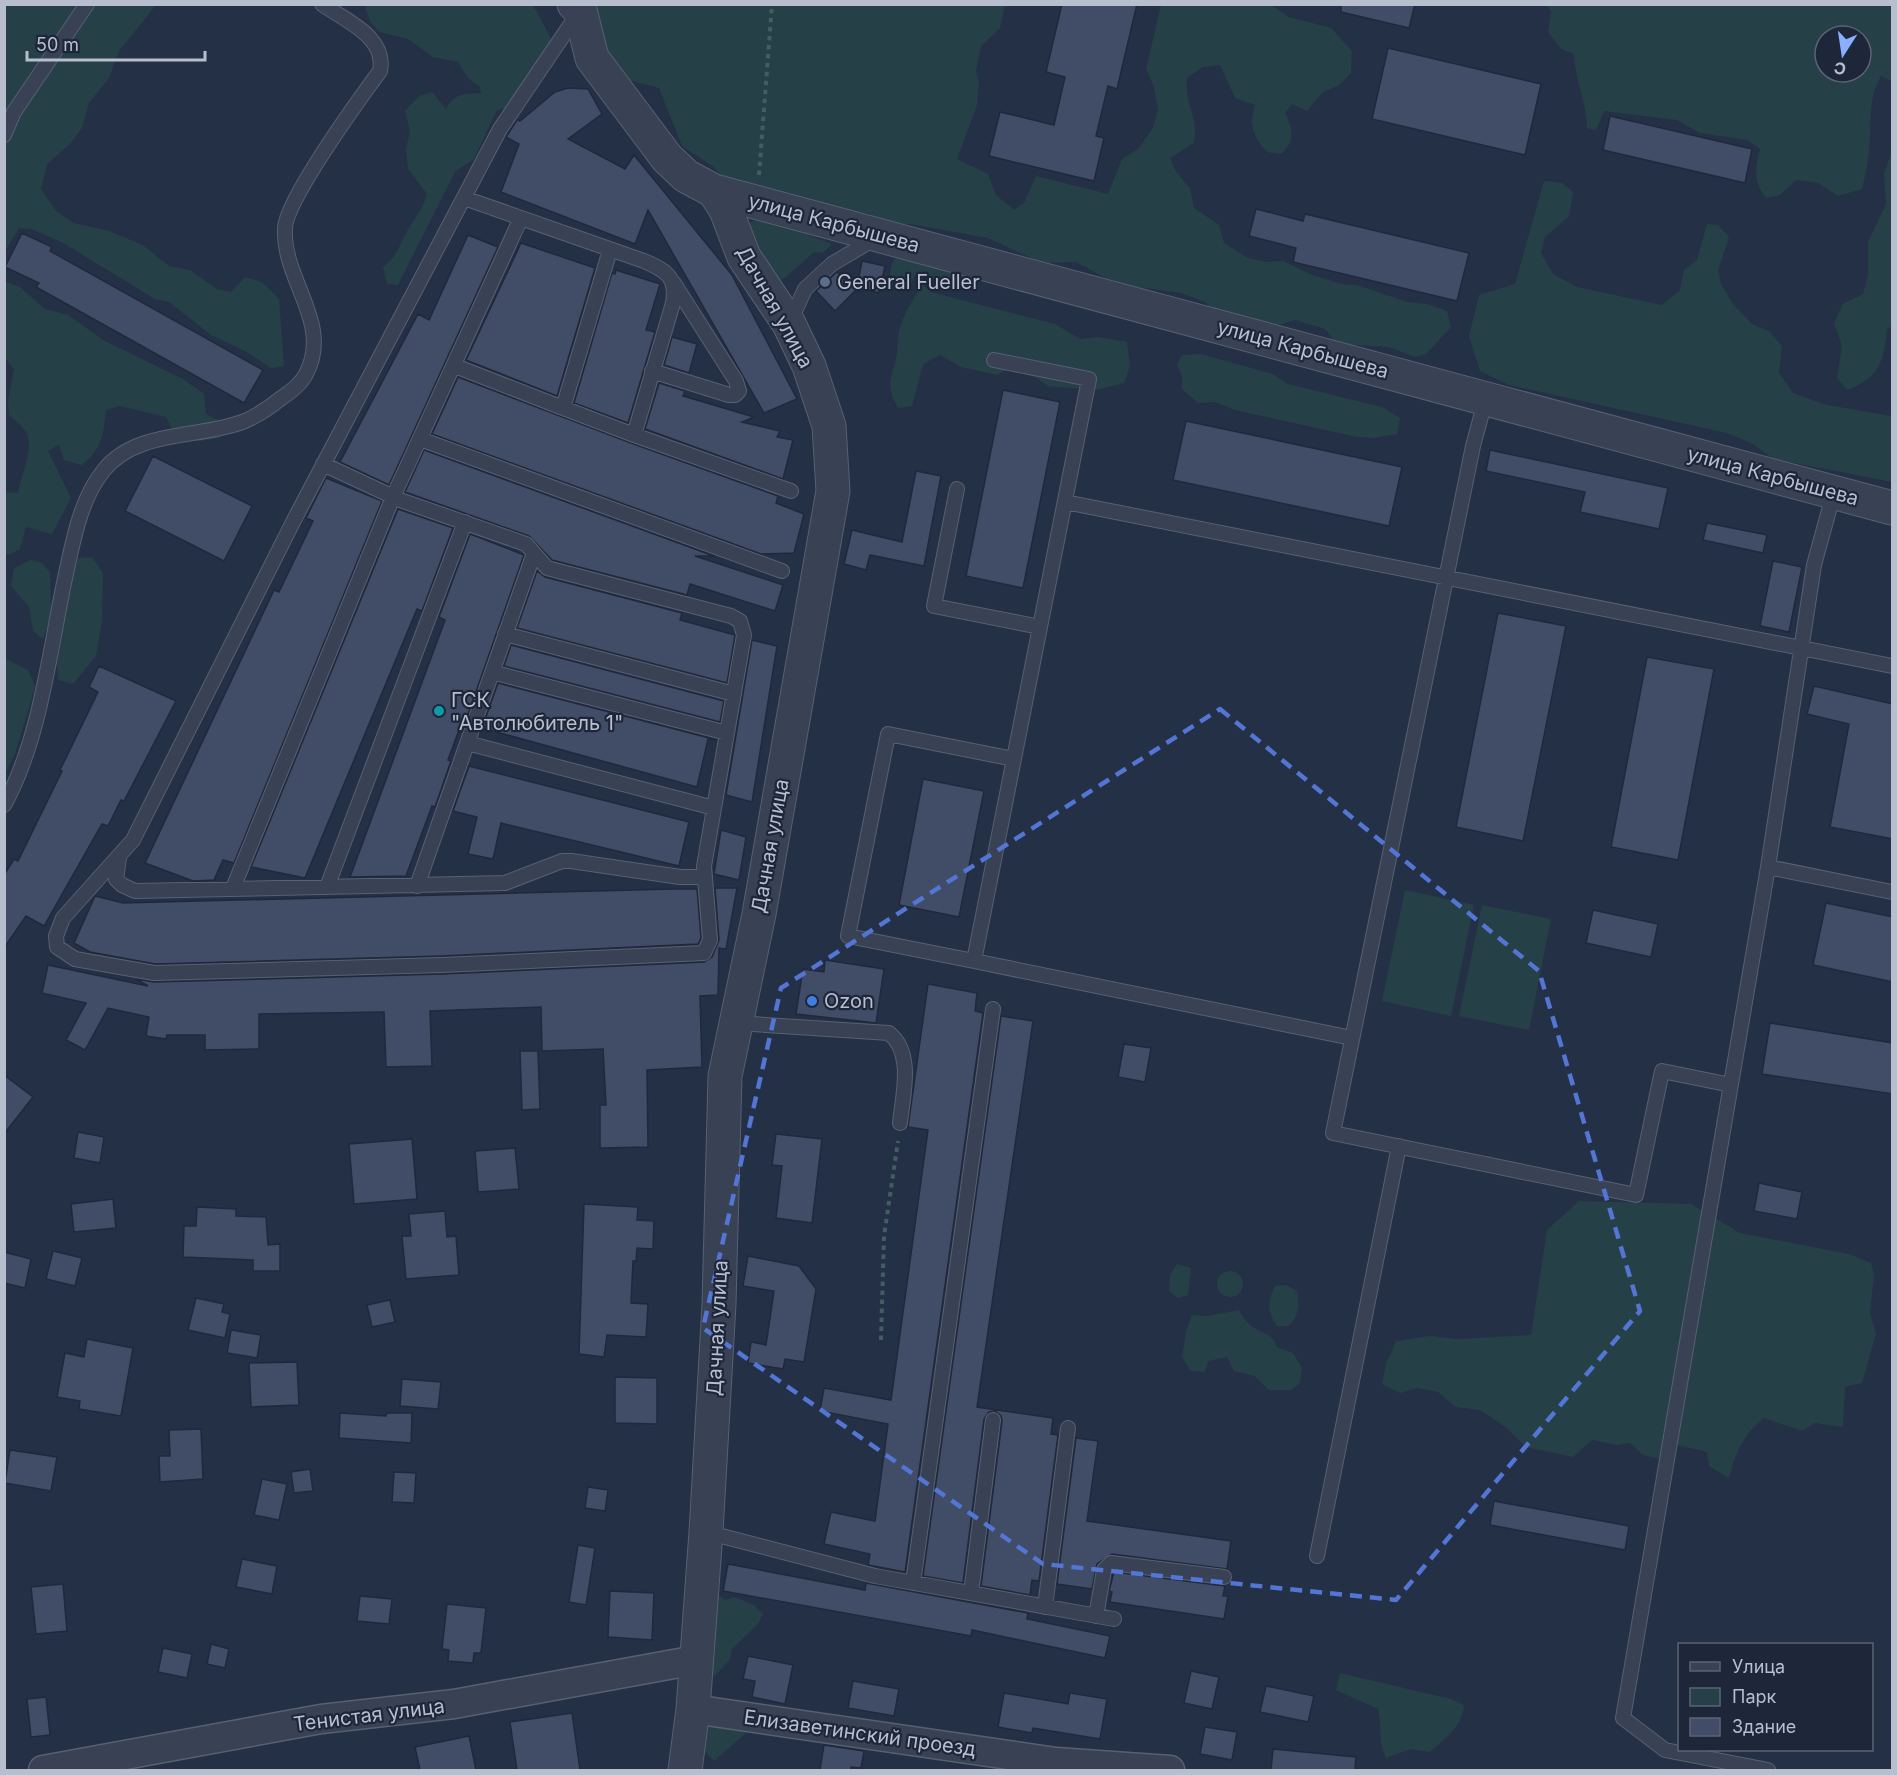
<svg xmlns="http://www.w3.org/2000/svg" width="1897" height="1775" viewBox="0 0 1897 1775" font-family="Inter,sans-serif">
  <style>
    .green { fill: #264047; fill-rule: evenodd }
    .building { fill: #414c66; stroke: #20293c; stroke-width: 1.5 }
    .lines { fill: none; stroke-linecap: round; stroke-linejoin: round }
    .service-casing { stroke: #586072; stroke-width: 16 }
    .minor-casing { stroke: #586072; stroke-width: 31 }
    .tertiary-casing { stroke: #586072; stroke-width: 35 }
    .path { stroke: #455d62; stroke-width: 4; stroke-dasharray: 4.5 4.5; stroke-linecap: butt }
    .service { stroke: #394255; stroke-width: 14 }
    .minor { stroke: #394255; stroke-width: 28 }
    .tertiary { stroke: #394255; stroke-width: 33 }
    .marked { fill: none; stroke: #5375d4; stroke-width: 4.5; stroke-dasharray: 12 8; stroke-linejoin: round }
    .service-dot { fill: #5c6f8a; stroke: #1e273a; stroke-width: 2 }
    .culture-dot { fill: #0f9aa8; stroke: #1e273a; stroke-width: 2 }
    .shop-dot { fill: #3f7fe0; stroke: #1e273a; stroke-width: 2 }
    .labels { text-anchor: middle; stroke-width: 4.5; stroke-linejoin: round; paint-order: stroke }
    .street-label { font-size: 20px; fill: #b7bece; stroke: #1e273a }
    .poi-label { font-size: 20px; fill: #b7bece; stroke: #1e273a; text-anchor: start }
  </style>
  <rect width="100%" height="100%" fill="#243046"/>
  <path class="green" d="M584,4L1005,5L1000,28L981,46L976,71L979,84L977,105L957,159L988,174L996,195L1014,210L1024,203L1036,176L1108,194L1122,159L1138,149L1153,128L1158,110L1154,87L1146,69L1161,5H1271L1289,17L1331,28L1352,51L1351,73L1338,86L1323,92L1307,111L1292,104L1285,113C1293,129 1296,141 1281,154L1267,152C1254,138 1248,124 1255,105L1235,98L1220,65L1203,67L1187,78C1184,106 1199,115 1194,143L1170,158L1176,172L1190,188L1194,208L1219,225L1224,243L1248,258L1266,262L1283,261L1312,275L1345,285H1357L1407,302L1427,304L1447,311L1451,327L1426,354L1415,357L1389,347L1337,344L1325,329L1295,320L1269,328L1227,322L1205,302L1181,293L1137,287L1106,278L1076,262L1042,263L988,238L910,224H890L867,213L844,215L727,183L714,167L682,146L659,88L621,78Z
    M5,5H156L119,51L109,78L89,103L82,128L70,144L47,164L41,189L56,211L74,223L109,231L143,245L169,266L190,270L217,289L231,292L245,277L262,282L279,299L284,366L271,368L247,352L211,335L169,302L155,299L63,243L32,229L19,228L5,251Z
    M357,5H533L553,42L509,108L497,110L474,159L455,172L398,285L387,284L383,267C400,254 398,245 409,228C416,216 423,209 427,194L408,169L406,149L410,131L405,111L419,96L432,92L446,109C455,92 465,94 481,93L480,87L468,78L458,62L433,57L408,39L379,32L370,21L365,6Z
    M1546,5H1892V133L1891,81L1881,76C1867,100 1872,124 1869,151C1868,164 1865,176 1862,189L1838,196L1818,183L1796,180L1780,195L1766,198C1753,181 1755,169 1760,149L1747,140L1700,133L1677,120L1604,111L1596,130L1587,128C1586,99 1575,81 1574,54L1561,49L1548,32L1551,11ZM1825,36H1861V72H1825Z
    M1892,150V326L1887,329C1884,360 1880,378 1847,390L1837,378L1842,346L1834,323L1843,304L1863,294L1868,275V242L1886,204L1884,174Z
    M1544,181L1562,183L1573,192L1569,216L1545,237L1541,253L1553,274L1577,287L1662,305L1680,290L1684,270L1697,260L1707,224L1718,225L1729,237L1718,271L1721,284L1734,305L1752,324L1769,331L1782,346L1779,373L1793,393L1827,405L1892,416V482L1774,459L1751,443L1727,433L1509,385L1480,371L1469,336L1479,295L1515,284Z
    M758,218L768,220L832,244L824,252L813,253L785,278L780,279L773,274L746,230L748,224Z
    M900,252L960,270L966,280L961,285L915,275L911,284L900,283L890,274L892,263Z
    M5,282L20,287L45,309L68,315L103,340L183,379L204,394L206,414L224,423L220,438L200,441L175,435L166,417L120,406L106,410C103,436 103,447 82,465L64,460L59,445L48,451L71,498L52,534L26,527L20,549L9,555L5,554L4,492L18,493C21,474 35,449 26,432C23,426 14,420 9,415L8,401L14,369L5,358Z
    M922,284L931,292L1055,324L1080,339L1097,337L1127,342L1130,366L1124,383L1096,390L1048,386L1035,377L1007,369L997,375L961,367L940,355L923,364L912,406L898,408C886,386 890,382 896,359C898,350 897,340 899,331C903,314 914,299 922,284Z
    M1201,354L1273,374L1288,384L1382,407L1400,418L1397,434L1374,438L1357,437L1235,410L1215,402L1198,403L1182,389V376L1177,365L1182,355Z
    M92,557L103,573L102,621L96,656L73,684L58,680L57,662L62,638L57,617L58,594L73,575L78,558Z
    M31,560L42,563L50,572L51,616L43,639L33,631L29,607L11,586L14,568Z
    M6,659L28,670L35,686L31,701L15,754L5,774Z
    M1405,890L1474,905L1451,1016L1382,1001Z
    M1482,905L1551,919L1529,1030L1459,1016Z
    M1579,1201L1691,1204L1740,1233L1849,1254L1871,1263L1874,1275L1870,1312L1876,1334L1862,1383L1845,1387L1843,1427L1815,1423L1802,1431L1764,1418C1744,1433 1735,1454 1729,1478L1709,1466L1707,1452L1669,1443L1660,1459L1643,1455L1630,1443L1617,1445L1592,1440L1573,1457L1526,1447L1507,1428L1480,1410L1456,1407L1438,1392L1418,1388L1400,1393L1382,1384L1386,1364L1396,1341L1429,1336L1458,1339L1531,1335L1547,1230Z
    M1177,1264L1191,1268L1188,1295L1178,1298L1169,1291L1170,1275Z
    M1217 1284a13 13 0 1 1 26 0a13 13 0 1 1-26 0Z
    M1286,1285L1297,1291C1300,1305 1299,1315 1289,1326H1277C1267,1312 1267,1302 1275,1286Z
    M1239,1310C1243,1317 1249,1326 1256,1329C1267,1335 1272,1334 1277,1347L1293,1353L1302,1368L1300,1383L1291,1390H1269L1255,1376L1234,1371L1227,1357L1208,1361L1205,1372L1191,1371L1182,1357L1186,1331L1192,1315L1207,1316Z
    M715,1593L726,1600L734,1597L754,1605L763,1614L758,1624L732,1649L730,1659L715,1676L705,1672Z
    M1340,1673L1451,1699L1464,1705C1462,1728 1446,1737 1430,1752L1411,1749L1386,1758C1378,1742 1382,1727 1378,1709L1336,1690Z
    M715,1723L746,1728L745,1734L714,1761L705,1751L706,1728Z"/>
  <path class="building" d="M1062,4H1137L1117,89L1108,86L1096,136L1104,138L1094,181L989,156L1000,112L1054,125L1065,77L1046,72Z
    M1341,4H1415L1409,28L1341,12Z
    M1388,48L1541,84L1525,155L1372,119Z
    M568,88L588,89L602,114L568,139L625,169L634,155L732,275L797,399L764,413L648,210L635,244L501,192L519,144L506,137L508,134L517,120L520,121L555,92Z
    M1610,116L1752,149L1745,183L1603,150Z
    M1256,209L1303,221L1305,214L1469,253L1457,301L1293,262L1296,248L1249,236Z
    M22,233L52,247L50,251L263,370L244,403L36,287L39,283L5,267Z
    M468,235L498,247L389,485L340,462L418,314L429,320Z
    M521,243L595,268L557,396L466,360Z
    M862,261L885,266L879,293L857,287Z
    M616,270L660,284L646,330L655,332L628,423L574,403L612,273L615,274Z
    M837,272L856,290L835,311L816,291Z
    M672,337L697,344L689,373L664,365Z
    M458,377L631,443L778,496L776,503L804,514L794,553L761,554L432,434Z
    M659,383L685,391L683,396L754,417L742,422L780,431L777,437L793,440L783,479L645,429Z
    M1003,390L1060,402L1023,588L966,576Z
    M1186,421L1402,467L1389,526L1173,480Z
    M424,450L714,556H695L783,585L775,611L690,584L687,595L552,560L529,536L405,492Z
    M1490,450L1668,488L1659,529L1580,512L1585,492L1486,471Z
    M153,456L252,506L224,561L125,511Z
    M916,471L941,476L924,566L870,555L866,570L844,564L852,530L902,542Z
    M326,478L382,501L234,863L223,860L214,880L193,881L145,863L274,590L279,592L313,521L306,518Z
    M398,509L453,528L422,611L417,609L305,878L251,867Z
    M1707,523L1767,535L1763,553L1703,540Z
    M470,534L524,555L465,723L462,722L448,760L451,761L435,807L432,806L406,876L350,877L445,620L439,617Z
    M1773,561L1802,567L1789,632L1760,626Z
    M537,571L545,577L682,613L680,620L735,635L727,683L517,628Z
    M1498,613L1566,626L1523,841L1456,827Z
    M752,640L777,646L752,802L726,795Z
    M511,645L724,701L720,722L504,666Z
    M1647,657L1714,669L1678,860L1611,847Z
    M99,666L176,701L124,801L121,800L108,826L102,824L44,926L26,916L4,948V875L14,859L18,861L62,771L60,770L98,692L89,687Z
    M498,683L717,740L708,739L697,787L482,728Z
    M1814,686L1893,704V839L1830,827L1849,724L1807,714Z
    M469,766L689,822L679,866L501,823L493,859L468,854L477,817L453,811Z
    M923,779L984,791L959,917L899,905Z
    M721,830L746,837L739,880L714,874Z
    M715,888H737L726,949L719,948L718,995L700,996L702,1067L647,1070L648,1147L600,1148V1105H606L603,1049L542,1051L541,1007L430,1011L432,1066L386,1067L384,1012L259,1014V1049L205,1050V1035H167L166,1039L146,1036L149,1017L108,1008L85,1050L66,1040L86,1003L42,993L48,965L148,986L136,979L154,982L442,974L704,962L712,957L719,940Z
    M674,889H697L701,938L698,944L442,956L155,964L90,952L74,943L95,896L123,903Z
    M1826,903L1893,917V982L1813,965Z
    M1593,910L1658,924L1651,957L1586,943Z
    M825,960L884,969L876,1023L796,1014L803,969L824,972Z
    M928,984L977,993L975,1011L983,1013L905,1572L868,1565L870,1554L824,1544L831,1512L875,1521L888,1424L820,1411L824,1388L891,1400L928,1130L908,1127Z
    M1001,1016L1033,1021L977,1407L1053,1418L1051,1434L1058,1435L1039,1581L1032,1580L1030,1595L981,1586L1002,1421L1001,1416L995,1411L989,1412L984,1419L963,1583L923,1576Z
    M1770,1023L1893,1043V1094L1762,1074Z
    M1124,1044L1151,1048L1145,1082L1118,1077Z
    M520,1051H538L540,1109L522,1110Z
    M4,1075L33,1097L4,1134Z
    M78,1132L104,1137L100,1163L74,1158Z
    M776,1134L822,1139L812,1223L776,1218L782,1166L772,1165Z
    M412,1139L417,1199L354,1204L349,1144Z
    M515,1148L519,1189L478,1192L475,1151Z
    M1759,1183L1802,1192L1797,1219L1754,1211Z
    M113,1199L116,1228L74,1232L71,1204Z
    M584,1204L638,1207L637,1220L654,1221L653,1249L637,1248L636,1261H633L631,1303L648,1304L646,1337L607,1335L604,1357L579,1354Z
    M197,1207L236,1209V1216L266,1217L268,1245L280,1244V1271H253V1260L183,1257L184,1226H196Z
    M445,1211L447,1237L456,1236L459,1275L406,1279L402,1236H411L409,1214Z
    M53,1251L82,1258L75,1286L46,1279Z
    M4,1252L31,1259L25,1288L4,1283Z
    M748,1256L799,1266L816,1289L804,1362L785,1359L783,1369L748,1363L751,1342L766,1345L774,1291L743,1286Z
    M196,1298L224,1304L222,1312L230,1314L225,1338L188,1330Z
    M390,1300L395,1322L372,1327L367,1305Z
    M231,1330L261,1335L257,1358L227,1353Z
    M87,1339L133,1348L121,1416L79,1409L80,1401L57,1397L65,1353L84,1357Z
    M297,1362L299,1405L251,1407L249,1363Z
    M615,1377L657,1378V1424L615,1423Z
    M402,1379L441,1382L438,1409L400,1406Z
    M340,1413L386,1416L387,1413H412L411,1443L339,1438Z
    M201,1429L203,1479L160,1482L159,1456H170L169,1430Z
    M1076,1438L1098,1441L1087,1521L1231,1541L1227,1569L1112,1554L1097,1564L1092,1589L1057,1584Z
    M10,1450L57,1457L51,1491L5,1483Z
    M310,1469L313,1491L294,1493L291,1472Z
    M394,1472L416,1473L414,1503L392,1502Z
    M262,1479L287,1484L279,1520L254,1515Z
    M588,1487L608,1490L605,1511L585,1508Z
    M1494,1501L1629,1526L1625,1550L1490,1525Z
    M578,1545L595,1548L586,1605L569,1602Z
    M242,1559L277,1566L272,1594L236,1587Z
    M728,1564L865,1590L866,1583L1028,1613L1027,1619L1110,1636L1105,1658L972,1630L971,1636L723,1591Z
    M1114,1572L1225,1586L1223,1596H1228L1224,1619L1110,1602L1112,1592L1109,1591Z
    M63,1584L67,1631L36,1634L31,1587Z
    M610,1591L654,1593L652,1640L608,1637Z
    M360,1596L392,1599L389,1624L357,1621Z
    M447,1604L486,1608L481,1653H474L473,1663L448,1661L449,1650L442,1649Z
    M211,1644L229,1649L225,1668L207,1664Z
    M163,1648L192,1654L187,1678L158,1672Z
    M748,1656L793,1665L785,1704L752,1697L755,1681L743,1679Z
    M1191,1671L1219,1677L1212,1709L1184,1703Z
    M853,1681L899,1689L894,1716L848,1708Z
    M1266,1686L1314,1696L1308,1722L1260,1712Z
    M1004,1693L1068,1704L1070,1693L1107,1699L1100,1739L1033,1728L1032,1733L998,1727Z
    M46,1697L50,1735L31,1737L27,1699Z
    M572,1713L580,1770H517L510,1722Z
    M1205,1727L1237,1732L1232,1760L1200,1754Z
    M469,1736L476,1770H420L415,1747Z
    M824,1745L864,1751L861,1768L851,1767V1770H820Z
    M1273,1749L1356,1757L1355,1770H1271Z"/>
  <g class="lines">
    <g class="service-casing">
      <path id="service" d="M4,135L14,112L87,4
        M464,198L644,261C667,271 677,277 673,303L634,435L791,491
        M610,250L563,408L634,435
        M790,322L805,289L832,264L874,239
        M994,360L1089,379L974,961L1352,1038
        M455,366L563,408
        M652,371L729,395H735L739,391L736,381L673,282
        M1486,398L1473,446L1333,1133L1636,1195L1662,1071L1731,1085
        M420,439L782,571
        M323,464L400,500L526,544L547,568L731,616L740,621L744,635L704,866L710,940L704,953L442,965L154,973L75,959L57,947L56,936L63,918L133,840L294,520L500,129L577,15
        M957,489L934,606L1040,627
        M1065,502L1892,666
        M505,634L734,694
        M492,672L727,733
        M467,743L714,808
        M4,805C40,741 50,649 65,578C73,542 80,499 104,470C137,429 200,439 245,421C258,415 269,408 280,399C289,393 301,384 306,374C333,323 282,280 285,228C286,200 360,98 380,71C387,37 346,21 322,4
        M119,858L116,879L122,885L135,891L505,883L562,861H571L680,877H704
        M1768,867L1892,892
        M417,886L534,553
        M327,887L465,522
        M233,888L393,497L521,218
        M974,961L848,936L888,734L1014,759
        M736,1023L889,1033C914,1053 903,1094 900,1123
        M706,1532L875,1576L1114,1619
        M1317,1556L1399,1146
        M913,1583L993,1009
        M971,1593L993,1420
        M1045,1607L1068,1428
        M1096,1616L1104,1570L1111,1563L1224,1577
        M1768,1770L1665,1750L1623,1718L1768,867L1814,565L1834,492"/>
    </g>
    <g class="minor-casing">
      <path id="minor" d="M693,1709L1056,1762L1170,1770
        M43,1770L321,1719L454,1704L696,1660"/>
    </g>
    <g class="tertiary-casing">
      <path id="tertiary" d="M574,4L580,10L592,58L667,158L686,176L714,191L726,210L744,257L789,324L809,366L829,426L833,491L759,914L725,1076L719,1304L706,1532L693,1709L685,1770
        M714,191L1892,508"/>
    </g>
    <path class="path" d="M759,175L772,4
      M881,1340L884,1236L898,1141"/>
    <use href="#service" class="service"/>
    <use href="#minor" class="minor"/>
    <use href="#tertiary" class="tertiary"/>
  </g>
  <path class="marked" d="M1220,709L1539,971L1640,1311L1396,1600L1043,1564L703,1328L781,988Z"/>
  <circle class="service-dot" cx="825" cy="282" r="6"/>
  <circle class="culture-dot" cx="439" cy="711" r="6"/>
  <circle class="shop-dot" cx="812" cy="1001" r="6"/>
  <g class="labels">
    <g class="street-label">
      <text transform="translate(834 223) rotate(15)" y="7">улица Карбышева</text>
      <text transform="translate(775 307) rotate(61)" y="7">Дачная улица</text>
      <text transform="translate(1303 349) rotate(15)" y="7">улица Карбышева</text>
      <text transform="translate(1773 476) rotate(15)" y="7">улица Карбышева</text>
      <text transform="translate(770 846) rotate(-80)" y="7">Дачная улица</text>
      <text transform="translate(717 1328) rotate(-87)" y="7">Дачная улица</text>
      <text transform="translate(369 1715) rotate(-7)" y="7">Тенистая улица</text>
      <text transform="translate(860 1733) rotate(8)" y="7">Елизаветинский проезд</text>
    </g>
    <g class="poi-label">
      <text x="837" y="289">General Fueller</text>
      <text x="451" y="707">ГСК<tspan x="451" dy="23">"Автолюбитель 1"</tspan></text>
      <text x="824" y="1008">Ozon</text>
    </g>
  </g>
  <rect width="1897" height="1775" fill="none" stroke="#b7bece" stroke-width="12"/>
  <rect x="1678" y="1643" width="195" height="108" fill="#1e273a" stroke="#5b6375" stroke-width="1.5"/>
  <rect x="1690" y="1662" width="30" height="9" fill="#394255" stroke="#5b6375" stroke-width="1.5"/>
  <text x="1732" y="1673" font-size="18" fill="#b7bece">Улица</text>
  <rect x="1690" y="1688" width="30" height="18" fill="#264047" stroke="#5b6375" stroke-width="1.5"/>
  <text x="1732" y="1703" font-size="18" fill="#b7bece">Парк</text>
  <rect x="1690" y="1718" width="30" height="18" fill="#414c66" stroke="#5b6375" stroke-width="1.5"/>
  <text x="1732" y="1733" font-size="18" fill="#b7bece">Здание</text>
  <g transform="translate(1843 54) rotate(192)"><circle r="28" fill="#1e273a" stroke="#5b6375" stroke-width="1.5"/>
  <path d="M0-4.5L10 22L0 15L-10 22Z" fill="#8bafff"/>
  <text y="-9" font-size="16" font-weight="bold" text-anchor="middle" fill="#b7bece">С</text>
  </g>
  <path d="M27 51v9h178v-9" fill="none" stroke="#b7bece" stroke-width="3"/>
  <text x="36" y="51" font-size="18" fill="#b7bece" stroke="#1e273a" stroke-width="4.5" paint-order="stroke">50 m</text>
</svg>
